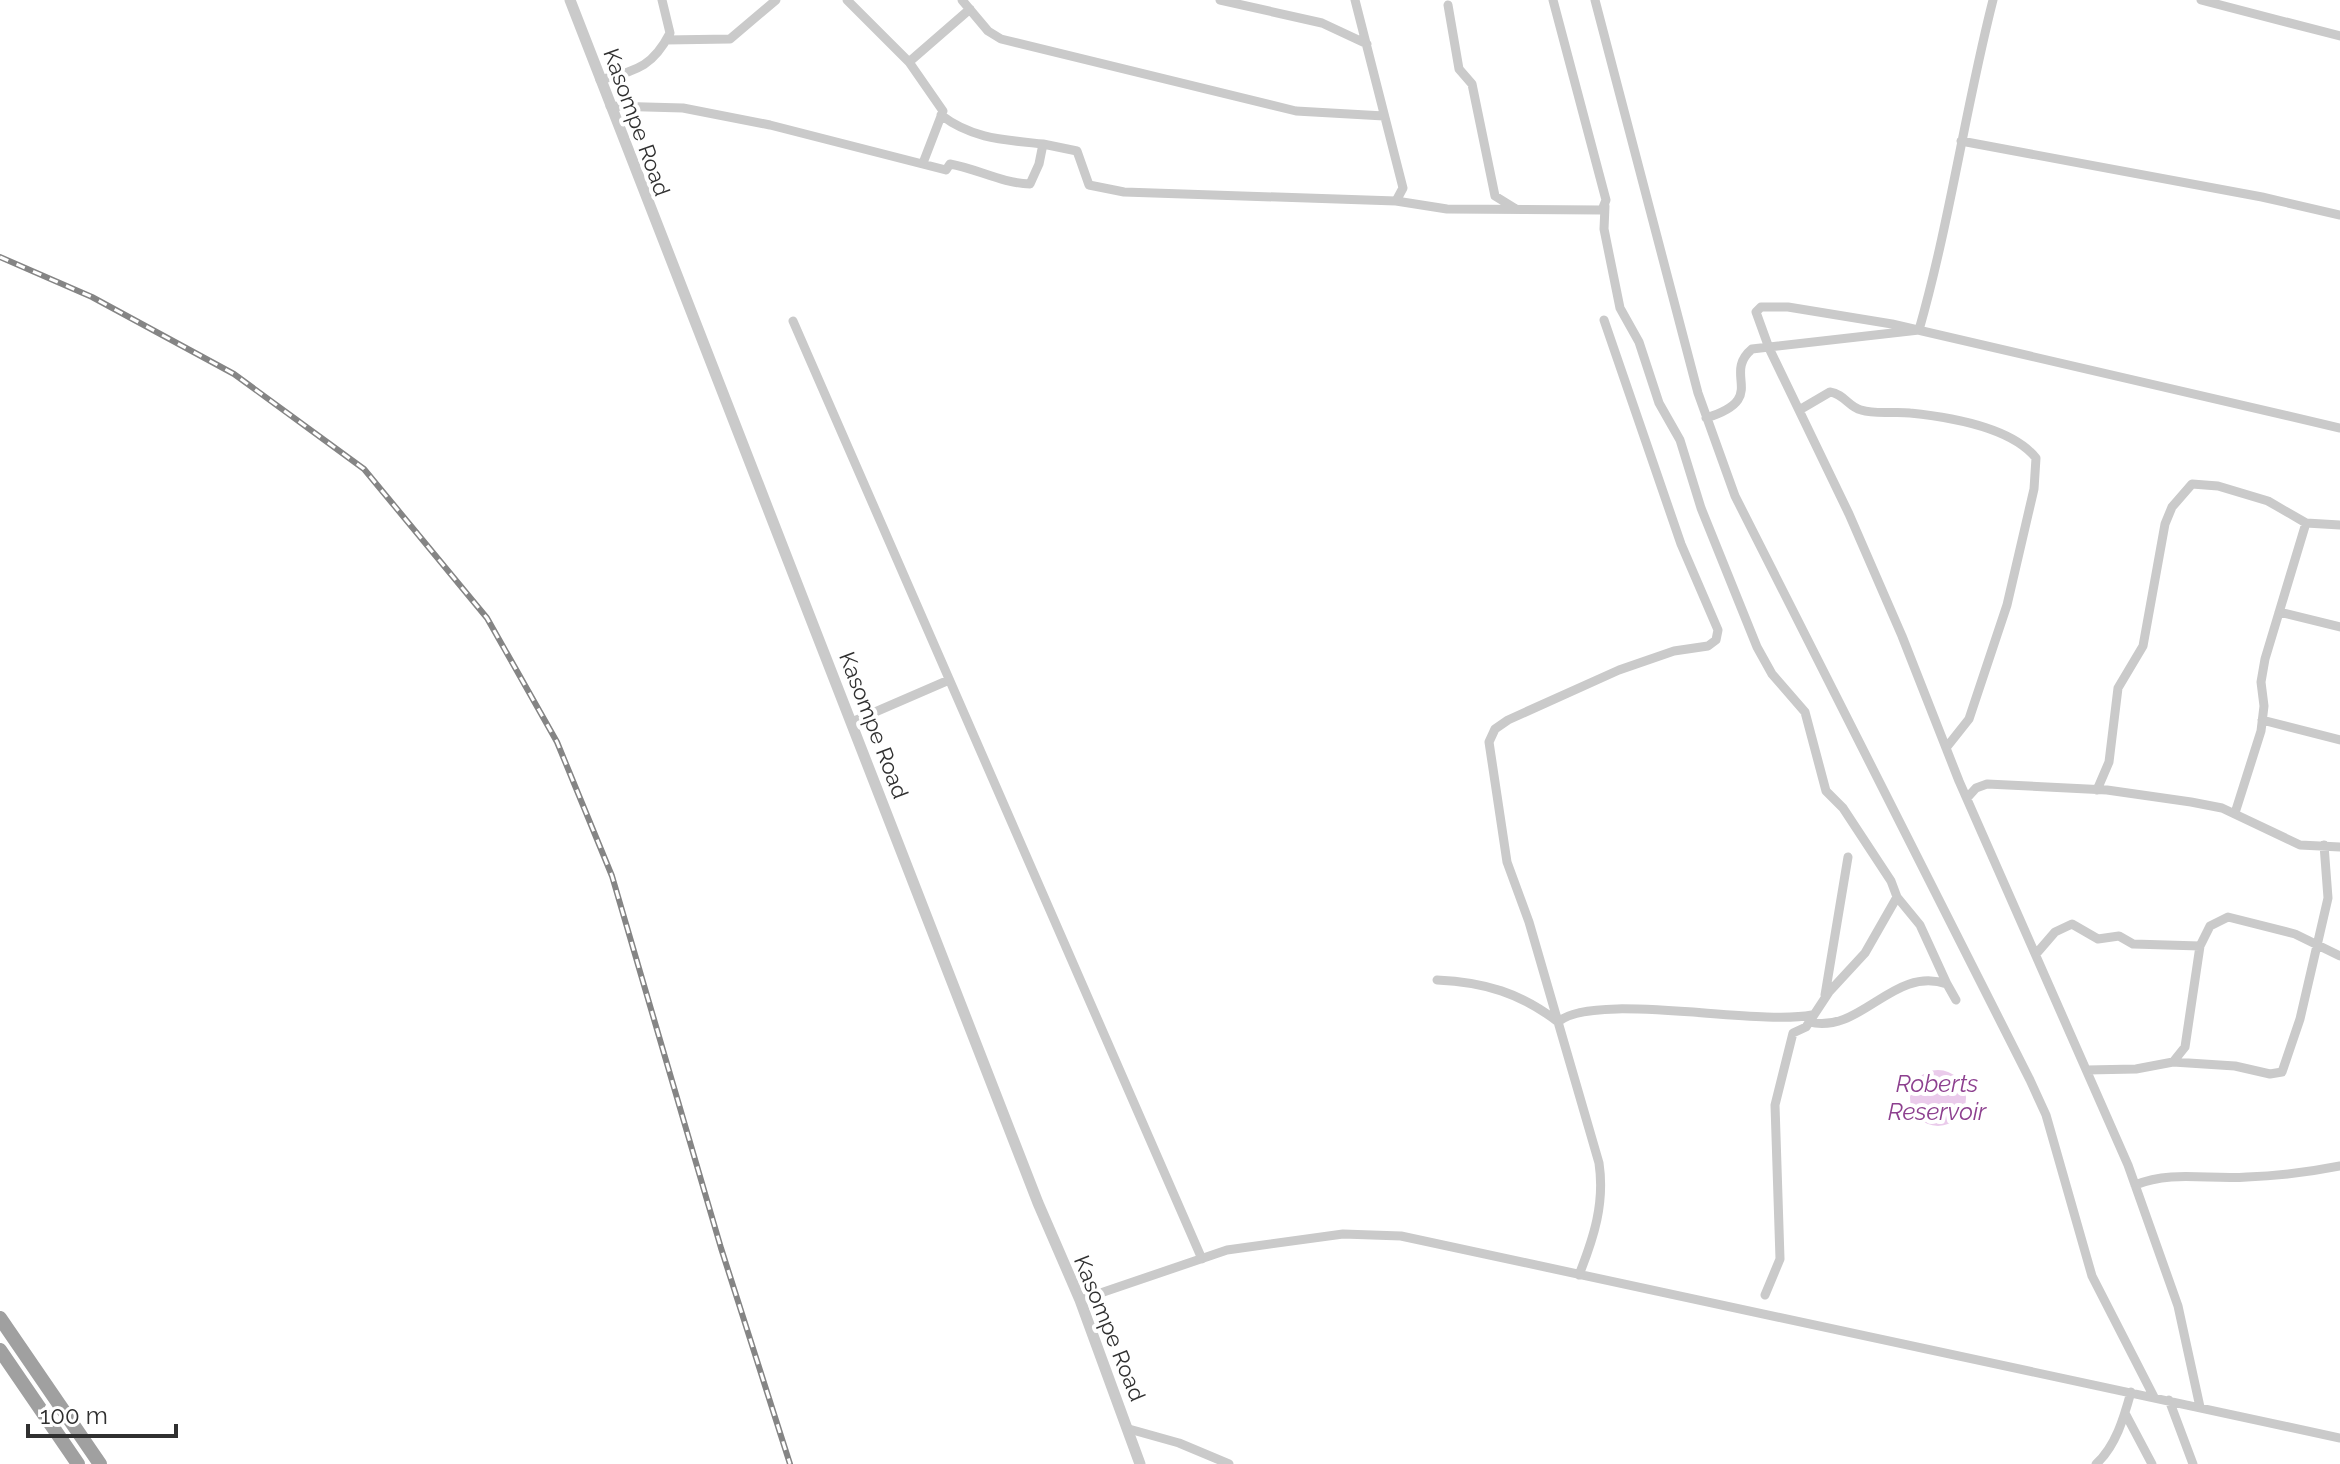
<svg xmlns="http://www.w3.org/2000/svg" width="2340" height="1464" viewBox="0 0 2340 1464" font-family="Raleway,sans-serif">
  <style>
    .water { fill: #eacbeb }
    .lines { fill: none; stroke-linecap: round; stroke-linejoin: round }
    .minor { stroke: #cacaca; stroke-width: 9 }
    .tertiary { stroke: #cacaca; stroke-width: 11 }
    .trunk { stroke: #a0a0a0; stroke-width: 14 }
    .rail-casing { stroke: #858585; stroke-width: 6 }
    .rail { stroke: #fff; stroke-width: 3; stroke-dasharray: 9; stroke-linecap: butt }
    .labels { text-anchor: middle; stroke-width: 8; stroke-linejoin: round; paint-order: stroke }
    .street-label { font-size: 22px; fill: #303030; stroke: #fff }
    .water-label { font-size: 24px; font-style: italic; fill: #8d408f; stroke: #fff }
  </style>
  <rect width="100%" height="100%" fill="#fff"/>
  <path class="water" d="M1910 1098a28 28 0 1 1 56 0a28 28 0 1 1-56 0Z"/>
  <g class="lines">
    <path class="minor" d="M847,0L909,62L970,9
      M962,0L988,31L1001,39L1296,111L1384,116
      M1220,0L1322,23L1367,44
      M1595,0L1698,393L1735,496L2030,1080L2046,1115L2092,1276L2154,1397
      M2201,0L2340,36
      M1448,5L1459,69L1472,84L1495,196L1516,209
      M666,40L730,39L776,0
      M909,62L943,111L923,163
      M600,80C636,70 652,68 670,33L662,0
      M610,106L683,108L770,125L946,170L950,164C978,169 1001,183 1030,184L1039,164L1043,144L1077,151L1089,185L1124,192L1396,201L1403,188L1355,0
      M941,115C972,139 1005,140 1043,144
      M1961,141L2262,197L2340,215
      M1396,201L1447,209L1602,210L1606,200L1553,0
      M1605,206L1604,229L1620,308L1639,342L1659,403L1680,440L1701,508L1757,647L1772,674L1805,712L1826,791L1843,808L1891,881L1897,897L1920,925L1947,984
      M793,321L1202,1259
      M1801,409L1830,392C1844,394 1849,407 1861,410C1877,415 1894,411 1910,413C1949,417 2011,427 2036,458L2034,489L2007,605L1969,719L1946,748
      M1706,418C1770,398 1721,375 1752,349L1919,330C1950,221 1965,110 1993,0
      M2279,612L2340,627
      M2262,720L2340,740
      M852,722L949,680
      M2097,790L2109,762L2118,688L2143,646L2165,524L2172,507L2192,484L2218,486L2268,501L2306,523L2340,525
      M1967,798L1976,788L1987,784L2107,790L2191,802L2222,808L2300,845L2340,847
      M2235,813L2261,731L2264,706L2261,682L2265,659L2306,523
      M2036,954L2055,932L2072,924L2098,939L2119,936L2133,944L2200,946L2210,926L2228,917L2295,934L2340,956
      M1437,980C1484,982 1521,993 1558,1022C1593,991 1755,1026 1812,1015
      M1825,995L1848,857
      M1809,1022C1861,1035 1893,965 1947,984L1956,1000
      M2173,1062L2235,1066L2270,1074L2282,1072L2300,1019L2328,898L2324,845
      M2087,1070L2136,1069L2173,1062L2185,1047L2200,946
      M2135,1185C2172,1170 2208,1180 2247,1177C2278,1176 2310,1172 2340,1166
      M1579,1275C1594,1237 1605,1203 1599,1163L1529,922L1507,862L1489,742L1495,729L1508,720L1619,670L1674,651L1708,646L1716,640L1718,630L1681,544L1604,320
      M1765,1295L1780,1259L1775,1105L1793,1033L1806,1027L1829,992L1865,953L1897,897
      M1080,1300L1227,1250L1343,1234L1401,1236L2340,1438
      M2169,1400L2193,1464
      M2200,1407L2178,1306L2128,1165L1959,781L1902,636L1849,514L1769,348L1756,312L1761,307H1788L1892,324L2340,428
      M2125,1413L2152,1464
      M1129,1429L1179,1443L1229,1464
      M2096,1464C2116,1446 2124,1417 2131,1392"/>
    <path class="tertiary" d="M570,0L1038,1203L1080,1300L1140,1464"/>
    <path class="trunk" d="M0,1318L100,1464
      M0,1350L78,1464"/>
    <g class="rail-casing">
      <path id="rail" d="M0,257L92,297L234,374L364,469L487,618L557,742L612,876L721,1248L790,1464"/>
    </g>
    <use href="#rail" class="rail"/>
  </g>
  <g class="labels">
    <g class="street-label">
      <text transform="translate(637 122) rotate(70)" y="8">Kasompe Road</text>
      <text transform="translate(874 725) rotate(69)" y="8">Kasompe Road</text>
      <text transform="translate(1110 1328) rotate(68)" y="8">Kasompe Road</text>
    </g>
    <g class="water-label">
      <text x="1937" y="1092">Roberts<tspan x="1937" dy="28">Reservoir</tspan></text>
    </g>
  </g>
  <path d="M28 1424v12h148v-12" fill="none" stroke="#303030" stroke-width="4"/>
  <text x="40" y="1424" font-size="24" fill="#303030" stroke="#ffffff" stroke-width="6" paint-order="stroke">100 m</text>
</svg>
